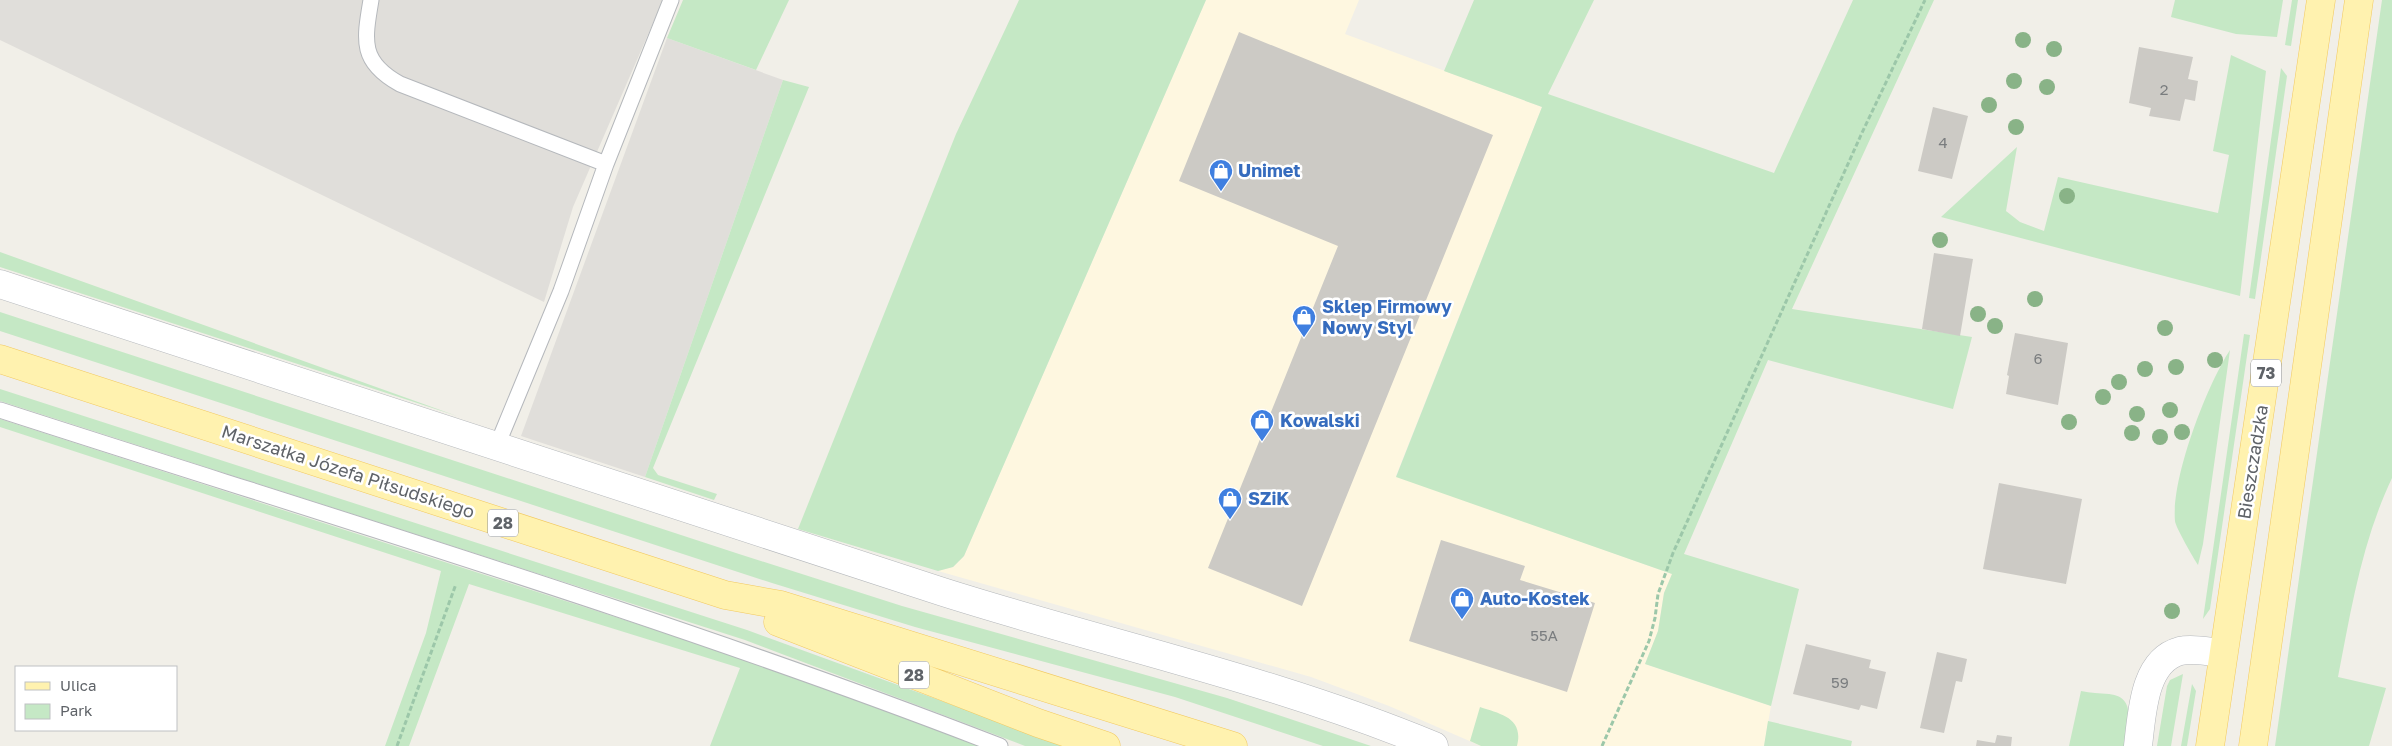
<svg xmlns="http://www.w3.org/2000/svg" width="2392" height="746" viewBox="0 0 2392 746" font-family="'Golos Text',sans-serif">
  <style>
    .commercial { fill: #fef7e0 }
    .industrial { fill: #e0deda }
    .green { fill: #c5e8c5 }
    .building { fill: #cccac5 }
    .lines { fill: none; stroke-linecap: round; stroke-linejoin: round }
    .lane-casing { stroke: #b5b8bc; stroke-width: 17 }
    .street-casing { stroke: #b5b8bc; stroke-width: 29 }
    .primary-casing { stroke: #f2c960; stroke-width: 29 }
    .path { stroke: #9cc7a9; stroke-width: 3; stroke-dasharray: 5 2.5; stroke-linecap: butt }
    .lane { stroke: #fff; stroke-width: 15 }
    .street { stroke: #fff; stroke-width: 28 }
    .primary { stroke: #fff2af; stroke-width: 28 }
    .tree { fill: #89b387 }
    .labels { text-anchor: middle; stroke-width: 5; stroke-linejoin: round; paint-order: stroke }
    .number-label { font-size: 15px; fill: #7a7d7f }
    .shield { fill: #fff; stroke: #8f9295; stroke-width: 1 }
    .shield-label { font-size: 16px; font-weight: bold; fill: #5f6368 }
    .shop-label { font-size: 18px; font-weight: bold; fill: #366cbe; stroke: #fff; text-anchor: start }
    .street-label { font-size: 18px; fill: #5f6368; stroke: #fff }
  </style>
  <rect width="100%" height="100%" fill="#f1efe8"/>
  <path class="commercial" d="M1206,0H1359L1345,34L1542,107L1396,476L1672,574L1664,593L1658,631L1645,664L1771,706L1764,746H1481L1389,706L1311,677L938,571L953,567L964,556Z"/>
  <path class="industrial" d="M0,0H663L573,207L544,302L0,40Z
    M667,38L783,80L645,477L521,436Z"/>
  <path class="green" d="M683,0H789L756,70L667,38Z
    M1019,0H1206L964,556L953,567L938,571L798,529L956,134Z
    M1474,0H1594L1548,94L1774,173L1853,0H1934L1792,309L1972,337L1953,409L1768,360L1684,554L1799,589L1771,706L1645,664L1658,631L1664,593L1672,574L1396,477L1542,107L1444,71Z
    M2175,0H2283L2277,37L2236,34L2171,17Z
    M2292,0H2298L2291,46L2285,45Z
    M2382,0H2392V478C2362,541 2351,610 2338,677L2386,688L2369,746H2275Z
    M2231,55L2266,71L2240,296L1941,217L2017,147L2006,211L2020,222L2044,231L2058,177L2218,213L2229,155L2213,151Z
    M2281,68L2287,76L2255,299L2249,298Z
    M783,80L809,87L653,468L658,475L717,494L714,500L645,477Z
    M0,252L457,416L0,267Z
    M0,312L739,554L902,606L1227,698L1371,746H1323L1175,697L915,627L772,583L0,331Z
    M2244,334L2250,335L2210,609L2203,619Z
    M2230,350L2203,544L2198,565C2194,559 2175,526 2175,521C2171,478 2207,385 2230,350Z
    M0,389L747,630L1065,746H1025L745,640L0,401Z
    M0,419L743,658L919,720L981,746H710L740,668L469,584L409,746H385L426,633L441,571L0,427Z
    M2183,674L2171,746H2157L2167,686L2170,680Z
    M2192,684L2196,691L2187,746H2181Z
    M2081,691C2091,693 2099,693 2109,694C2138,697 2127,726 2125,746H2069Z
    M1480,707C1501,714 1524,718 1517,746H1481L1470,741Z
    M1768,721L1852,741L1851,746H1764Z"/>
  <path class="building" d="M1239,32L1493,135L1302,606L1208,568L1338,246L1179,181Z
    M2139,47L2193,57L2188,79L2198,81L2195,101L2185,99L2180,121L2149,116L2151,108L2129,103Z
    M1933,107L1968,116L1952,179L1918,171Z
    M1934,253L1973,259L1960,336L1922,329Z
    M2015,333L2068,343L2058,405L2006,394L2009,376L2007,375Z
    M1999,483L2082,499L2066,584L1983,569Z
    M1441,540L1525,566L1520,580L1595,603L1567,692L1409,641Z
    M1806,644L1871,660L1869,668L1886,672L1877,709L1861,705L1859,710L1793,694Z
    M1937,652L1967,659L1962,682L1956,681L1944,733L1920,728Z
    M1997,735L2012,737L2011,746H1976L1977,740L1995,743Z"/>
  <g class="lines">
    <g class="lane-casing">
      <path id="lane" d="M371,0C364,41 360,62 400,84L606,164
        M0,410C334,518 673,619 1000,746
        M496,448L561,291L606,164L671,0"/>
    </g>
    <g class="street-casing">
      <path id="street" d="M0,284C314,388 628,492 943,592C1107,644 1275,680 1434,746
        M2138,746C2142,715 2143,661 2180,651C2193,648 2209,652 2223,653"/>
    </g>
    <g class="primary-casing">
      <path id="primary" d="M0,359L725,595L781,605L1233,746
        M778,622L1038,723L1106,746
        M2210,746L2321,0
        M2253,746L2359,0"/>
    </g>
    <path class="path" d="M397,746L456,584
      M1602,746L1649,641L1655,618L1658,594L1673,553L1861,135L1925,0"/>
    <use href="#lane" class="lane"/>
    <use href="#street" class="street"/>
    <use href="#primary" class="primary"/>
  </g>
  <g class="tree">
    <circle cx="2023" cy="40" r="8"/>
    <circle cx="2054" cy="49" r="8"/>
    <circle cx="2014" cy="81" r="8"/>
    <circle cx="2047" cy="87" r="8"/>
    <circle cx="1989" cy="105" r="8"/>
    <circle cx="2016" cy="127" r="8"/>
    <circle cx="2067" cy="196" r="8"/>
    <circle cx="1940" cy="240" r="8"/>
    <circle cx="2035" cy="299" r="8"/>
    <circle cx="1978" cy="314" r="8"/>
    <circle cx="1995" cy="326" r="8"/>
    <circle cx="2165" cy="328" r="8"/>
    <circle cx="2215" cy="360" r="8"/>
    <circle cx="2176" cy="367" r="8"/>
    <circle cx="2145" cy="369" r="8"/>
    <circle cx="2119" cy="382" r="8"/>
    <circle cx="2103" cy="397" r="8"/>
    <circle cx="2170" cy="410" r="8"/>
    <circle cx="2137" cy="414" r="8"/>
    <circle cx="2069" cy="422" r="8"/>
    <circle cx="2182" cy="432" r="8"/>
    <circle cx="2132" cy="433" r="8"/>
    <circle cx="2160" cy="437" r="8"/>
    <circle cx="2172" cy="611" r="8"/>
  </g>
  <defs>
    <g id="shop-pin" transform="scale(1.25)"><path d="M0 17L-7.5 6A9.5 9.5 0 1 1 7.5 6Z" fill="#3f7fe0" stroke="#fff"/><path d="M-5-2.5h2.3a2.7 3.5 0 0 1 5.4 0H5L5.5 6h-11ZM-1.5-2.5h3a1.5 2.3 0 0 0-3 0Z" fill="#fff"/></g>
  </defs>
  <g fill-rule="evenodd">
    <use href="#shop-pin" x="1221" y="171"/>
    <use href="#shop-pin" x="1304" y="317"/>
    <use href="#shop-pin" x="1262" y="421"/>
    <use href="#shop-pin" x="1230" y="499"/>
    <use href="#shop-pin" x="1462" y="599"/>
  </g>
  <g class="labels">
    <g class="number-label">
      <text x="2164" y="95">2</text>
      <text x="1943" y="148">4</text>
      <text x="2038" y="364">6</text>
      <text x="1544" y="641">55A</text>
      <text x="1840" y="688">59</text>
    </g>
    <g class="shield">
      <rect x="2251" y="359.5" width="30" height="27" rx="4"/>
      <rect x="488" y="509.5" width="30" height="27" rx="4"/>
      <rect x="899" y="661.5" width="30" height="27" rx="4"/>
    </g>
    <g class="shield-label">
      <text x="2266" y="379">73</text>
      <text x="503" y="529">28</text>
      <text x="914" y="681">28</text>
    </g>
    <g class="shop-label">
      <text x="1238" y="177">Unimet</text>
      <text x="1322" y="313">Sklep Firmowy<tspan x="1322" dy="21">Nowy Styl</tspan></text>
      <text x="1280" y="427">Kowalski</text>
      <text x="1248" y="505">SZiK</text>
      <text x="1480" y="605">Auto-Kostek</text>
    </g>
    <g class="street-label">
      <text transform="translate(2253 462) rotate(-81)" y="6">Bieszczadzka</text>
      <text transform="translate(348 472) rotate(18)" y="6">Marszałka Józefa Piłsudskiego</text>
    </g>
  </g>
  <rect x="15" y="666" width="162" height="65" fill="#ffffff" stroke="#bfc1c3"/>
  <rect x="25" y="682" width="25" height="8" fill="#fff2af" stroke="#bfc1c3"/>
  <text x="60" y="691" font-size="15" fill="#5f6368">Ulica</text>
  <rect x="25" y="704" width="25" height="15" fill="#c5e8c5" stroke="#bfc1c3"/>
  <text x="60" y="716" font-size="15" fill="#5f6368">Park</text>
</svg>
